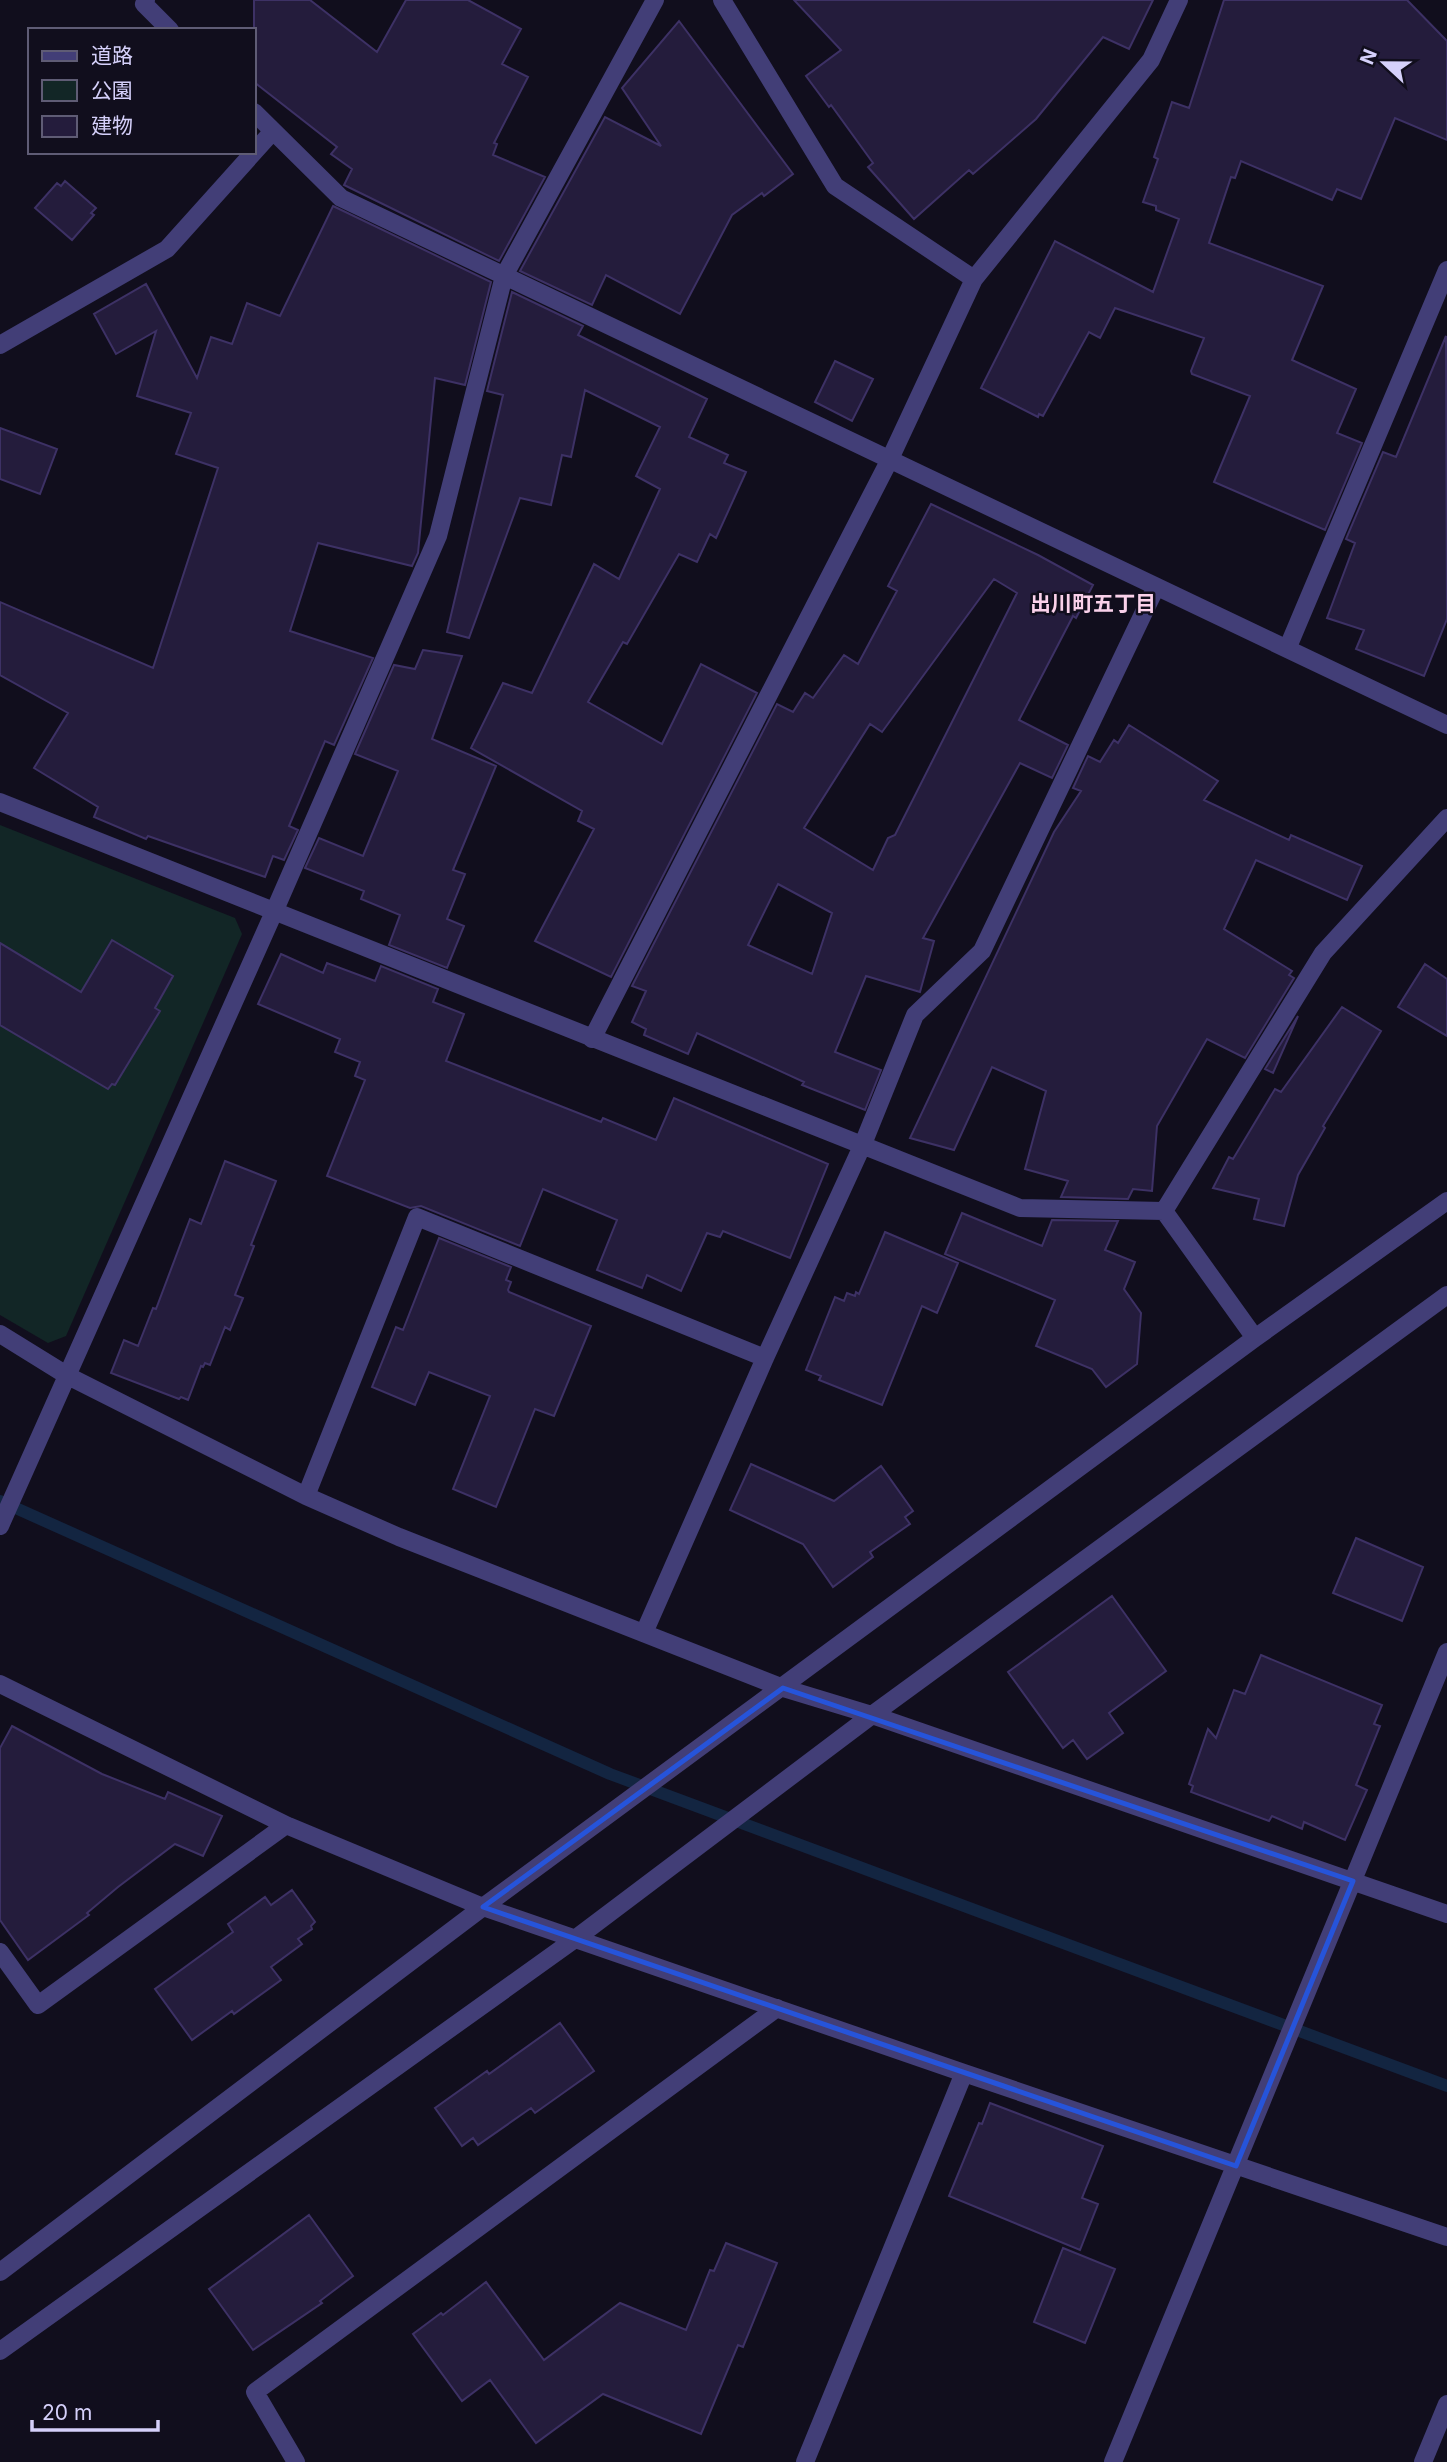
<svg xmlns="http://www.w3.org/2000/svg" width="1447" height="2462" viewBox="0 0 1447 2462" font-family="Inter,'Noto Sans JP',sans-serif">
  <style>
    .green { fill: #122626 }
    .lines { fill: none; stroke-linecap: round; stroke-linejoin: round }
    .stream { stroke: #132541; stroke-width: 12 }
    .building { fill: #241c3c; stroke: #3d3165; stroke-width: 2; fill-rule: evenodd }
    .street { stroke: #423e77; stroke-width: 18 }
    .marked { fill: none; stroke: #2654da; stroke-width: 5; stroke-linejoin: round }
    .labels { text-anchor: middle; stroke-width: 5; stroke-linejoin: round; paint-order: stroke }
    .neighbourhood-label { font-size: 21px; font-weight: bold; fill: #fad1ea; stroke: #110e1d }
  </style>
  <rect width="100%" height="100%" fill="#110e1d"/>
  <path class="green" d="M0,825L235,918L242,934L66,1336L48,1343L0,1315Z"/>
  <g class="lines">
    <path class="stream" d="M0,1501L610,1774L1447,2086"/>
  </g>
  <path class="building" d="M254,0H310L377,52L406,0H468L521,29L502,64L528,77L494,143L497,144L493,155L545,177L499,261L344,185L352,169L331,154L337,147L254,82Z
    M794,0H1153L1129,49L1103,37L1036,119L973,174L969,170L914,219L868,167L873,163L831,105L829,107L806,76L841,50Z
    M1224,0H1407L1447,41V140L1395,118L1361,199L1337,189L1332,200L1241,161L1235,178L1231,177L1209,243L1323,286L1292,360L1356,389L1337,433L1362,443L1325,530L1214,482L1250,396L1192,374L1191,371L1204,338L1115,308L1100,338L1089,332L1043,416L1039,414L1038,417L981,388L1055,241L1153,292L1179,219L1156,210V206L1143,202L1158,159L1154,157L1172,102L1189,108Z
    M679,21L793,174L764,196L762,193L732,215L680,314L606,275L592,305L520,271L605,117L661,146L622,88Z
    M65,181L96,208L91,213L94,215L72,240L35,208L57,183L61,186Z
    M333,206L491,282L465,385L435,378L418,553L412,566L318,543L290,631L373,658L334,745L325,741L289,826L298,830L284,860L273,856L265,877L148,836L146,839L94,817L98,807L34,768L68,713L0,675V602L153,668L218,468L176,454L191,413L137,396L156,331L116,354L94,314L146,284L197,378L211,337L232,344L247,303L280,316Z
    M512,292L583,326L578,335L707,399L689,437L728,455L724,463L746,472L716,538L710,534L697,562L679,554L627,644L623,642L588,702L662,744L701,664L757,693L611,977L535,941L594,829L578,821L582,811L471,748L503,683L532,693L594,564L619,579L660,489L636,476L660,427L585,390L571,457L562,455L551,505L520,498L469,638L447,632L503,395L487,391Z
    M1446,336L1447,619L1424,676L1356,649L1364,630L1327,618L1355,543L1346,539L1383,452L1396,457Z
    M835,361L873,379L852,421L815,402Z
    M0,428L57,449L40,494L0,479Z
    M931,504L1038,555L1093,585L1076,618L1073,616L1019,720L1068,745L1052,778L1020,763L923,938L934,941L920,992L866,976L835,1052L881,1070L865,1110L802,1085L804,1082L697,1033L688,1054L644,1035L646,1029L632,1022L646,991L632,986L777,704L793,712L805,693L813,698L844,655L858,664L897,591L888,586ZM994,579L1017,593L895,835L888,838L873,870L804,828L870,724L882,732ZM778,884L832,913L812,974L748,945Z
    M423,650L462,656L432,739L496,766L453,870L465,874L447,919L464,926L447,968L389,945L400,915L361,899L364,891L305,868L319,838L363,856L398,771L355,754L394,665L415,669Z
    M1129,725L1218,781L1204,800L1289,840L1291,835L1362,866L1347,900L1256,860L1224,929L1292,971L1289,975L1294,978L1245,1058L1207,1039L1157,1126L1152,1191L1133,1189L1128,1199L1061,1197L1068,1181L1025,1169L1046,1091L992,1067L954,1150L910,1138L1054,832L1081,791L1073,788L1088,756L1100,762L1114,740L1118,743Z
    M112,940L173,976L155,1008L160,1011L115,1085L112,1084L108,1089L0,1025V943L81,992Z
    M281,954L323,973L327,963L375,981L381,966L438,989L433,1002L464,1014L446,1061L601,1122L603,1118L656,1140L674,1098L828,1164L790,1258L723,1231L720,1237L707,1233L681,1291L647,1275L642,1288L597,1270L617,1220L543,1189L520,1246L421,1206L410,1208L327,1176L365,1080L355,1076L360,1062L335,1052L340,1039L258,1004Z
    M1425,964L1447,979V1036L1398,1007Z
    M1342,1007L1381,1031L1323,1126L1325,1128L1298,1175L1284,1226L1254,1219L1259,1199L1213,1188L1229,1157L1233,1159L1275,1089L1281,1092Z
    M1298,1016L1273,1073L1265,1069Z
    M225,1161L276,1181L251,1245L254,1246L235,1295L243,1298L230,1330L225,1327L210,1365L205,1363L203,1367L201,1366L188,1400L181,1397L179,1399L111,1373L124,1340L138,1346L153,1308L156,1309L190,1219L201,1224Z
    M962,1213L1042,1246L1052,1220L1118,1221L1105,1250L1135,1262L1124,1289L1141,1313L1137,1364L1106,1387L1092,1369L1036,1346L1055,1300L945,1254Z
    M885,1232L958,1263L937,1313L922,1306L882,1405L819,1380L821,1376L806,1370L835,1297L844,1301L847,1293L855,1296L856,1292L859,1294Z
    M439,1238L511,1267L506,1280L511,1282L508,1290L509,1292L591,1326L554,1416L535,1409L496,1507L453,1489L490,1396L429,1372L415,1405L372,1387L396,1327L403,1330Z
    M751,1464L834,1501L881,1466L913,1511L905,1517L910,1524L870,1552L873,1557L833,1587L803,1544L730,1510Z
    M1356,1538L1423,1567L1402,1621L1333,1593Z
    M1112,1596L1166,1671L1109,1713L1123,1733L1087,1759L1073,1740L1063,1748L1008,1672Z
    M1261,1655L1382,1705L1374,1724L1380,1726L1356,1785L1367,1790L1345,1840L1304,1822L1302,1829L1272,1816L1269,1821L1191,1792L1193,1786L1189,1784L1208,1729L1216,1738L1234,1690L1245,1694Z
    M12,1726L102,1774L165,1799L168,1792L222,1816L203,1856L175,1844L118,1887L87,1913L89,1915L28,1960L0,1920V1748Z
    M292,1890L315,1922L311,1926L312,1929L298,1939L302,1944L271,1967L281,1980L234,2014L232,2011L192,2040L155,1989L233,1932L228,1924L265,1897L271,1905Z
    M560,2023L594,2071L535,2113L531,2108L478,2145L473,2138L462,2146L435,2108L487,2071L489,2074Z
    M990,2103L1103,2146L1082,2198L1098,2204L1080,2250L949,2196L979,2123L982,2124Z
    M309,2215L353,2276L320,2301L322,2303L253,2350L209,2289Z
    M726,2243L777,2263L743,2347L738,2345L701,2434L603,2394L536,2443L490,2380L462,2401L413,2334L441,2313L443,2315L486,2282L544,2360L620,2303L686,2330L710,2270L714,2271Z
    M1063,2248L1115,2269L1085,2343L1034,2322Z"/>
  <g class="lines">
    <path class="street" d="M146,0L144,4L170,30
      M722,0L835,186L974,279
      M254,112L341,198L1447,725
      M0,345L167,249L273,131
      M1288,647L1447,270
      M0,802L1020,1208L1164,1211L1255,1338
      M592,1039L889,461L974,279L1151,60L1179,0
      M1164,1211L1323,953L1447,818
      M0,1334L68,1376L306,1496L399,1537L783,1688L872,1715L1447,1914
      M306,1496L417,1217L765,1358
      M0,1526L274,912L438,536L504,276L655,0
      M644,1633L765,1358L863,1144L915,1015L982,951L1156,587
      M0,1684L286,1825L483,1907L964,2073L1447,2237
      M0,1952L38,2005L286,1825
      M0,2272L483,1907L1255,1338L1447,1201
      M0,2351L575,1939L872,1715L1447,1295
      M296,2462L255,2392L777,2008
      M805,2462L964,2073
      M1113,2462L1447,1652
      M1423,2462L1447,2404"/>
  </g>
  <path class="marked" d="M783,1688L1353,1881L1236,2166L483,1907Z"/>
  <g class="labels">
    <g class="neighbourhood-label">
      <text x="1093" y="611">出川町五丁目</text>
    </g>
  </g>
  <rect x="28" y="28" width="228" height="126" fill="#110e1d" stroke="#5f5c75" stroke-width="2"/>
  <rect x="42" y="51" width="35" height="10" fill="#423e77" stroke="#5f5c75" stroke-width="2"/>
  <text x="91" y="63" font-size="21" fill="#d5d0fa">道路</text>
  <rect x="42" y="80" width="35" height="21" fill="#122626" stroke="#5f5c75" stroke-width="2"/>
  <text x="91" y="98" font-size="21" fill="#d5d0fa">公園</text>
  <rect x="42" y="116" width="35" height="21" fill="#241c3c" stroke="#5f5c75" stroke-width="2"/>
  <text x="91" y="133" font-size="21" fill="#d5d0fa">建物</text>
  <g transform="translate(1384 63) rotate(292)" stroke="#110e1d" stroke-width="5" paint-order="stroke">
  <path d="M0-5L12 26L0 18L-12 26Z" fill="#d5d0fa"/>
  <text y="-10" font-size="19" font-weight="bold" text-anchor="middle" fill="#d5d0fa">N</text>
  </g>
  <path d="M32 2420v10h126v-10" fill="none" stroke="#d5d0fa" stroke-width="3.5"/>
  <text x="42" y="2420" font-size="21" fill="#d5d0fa" stroke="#110e1d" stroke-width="5" paint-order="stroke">20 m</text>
</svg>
